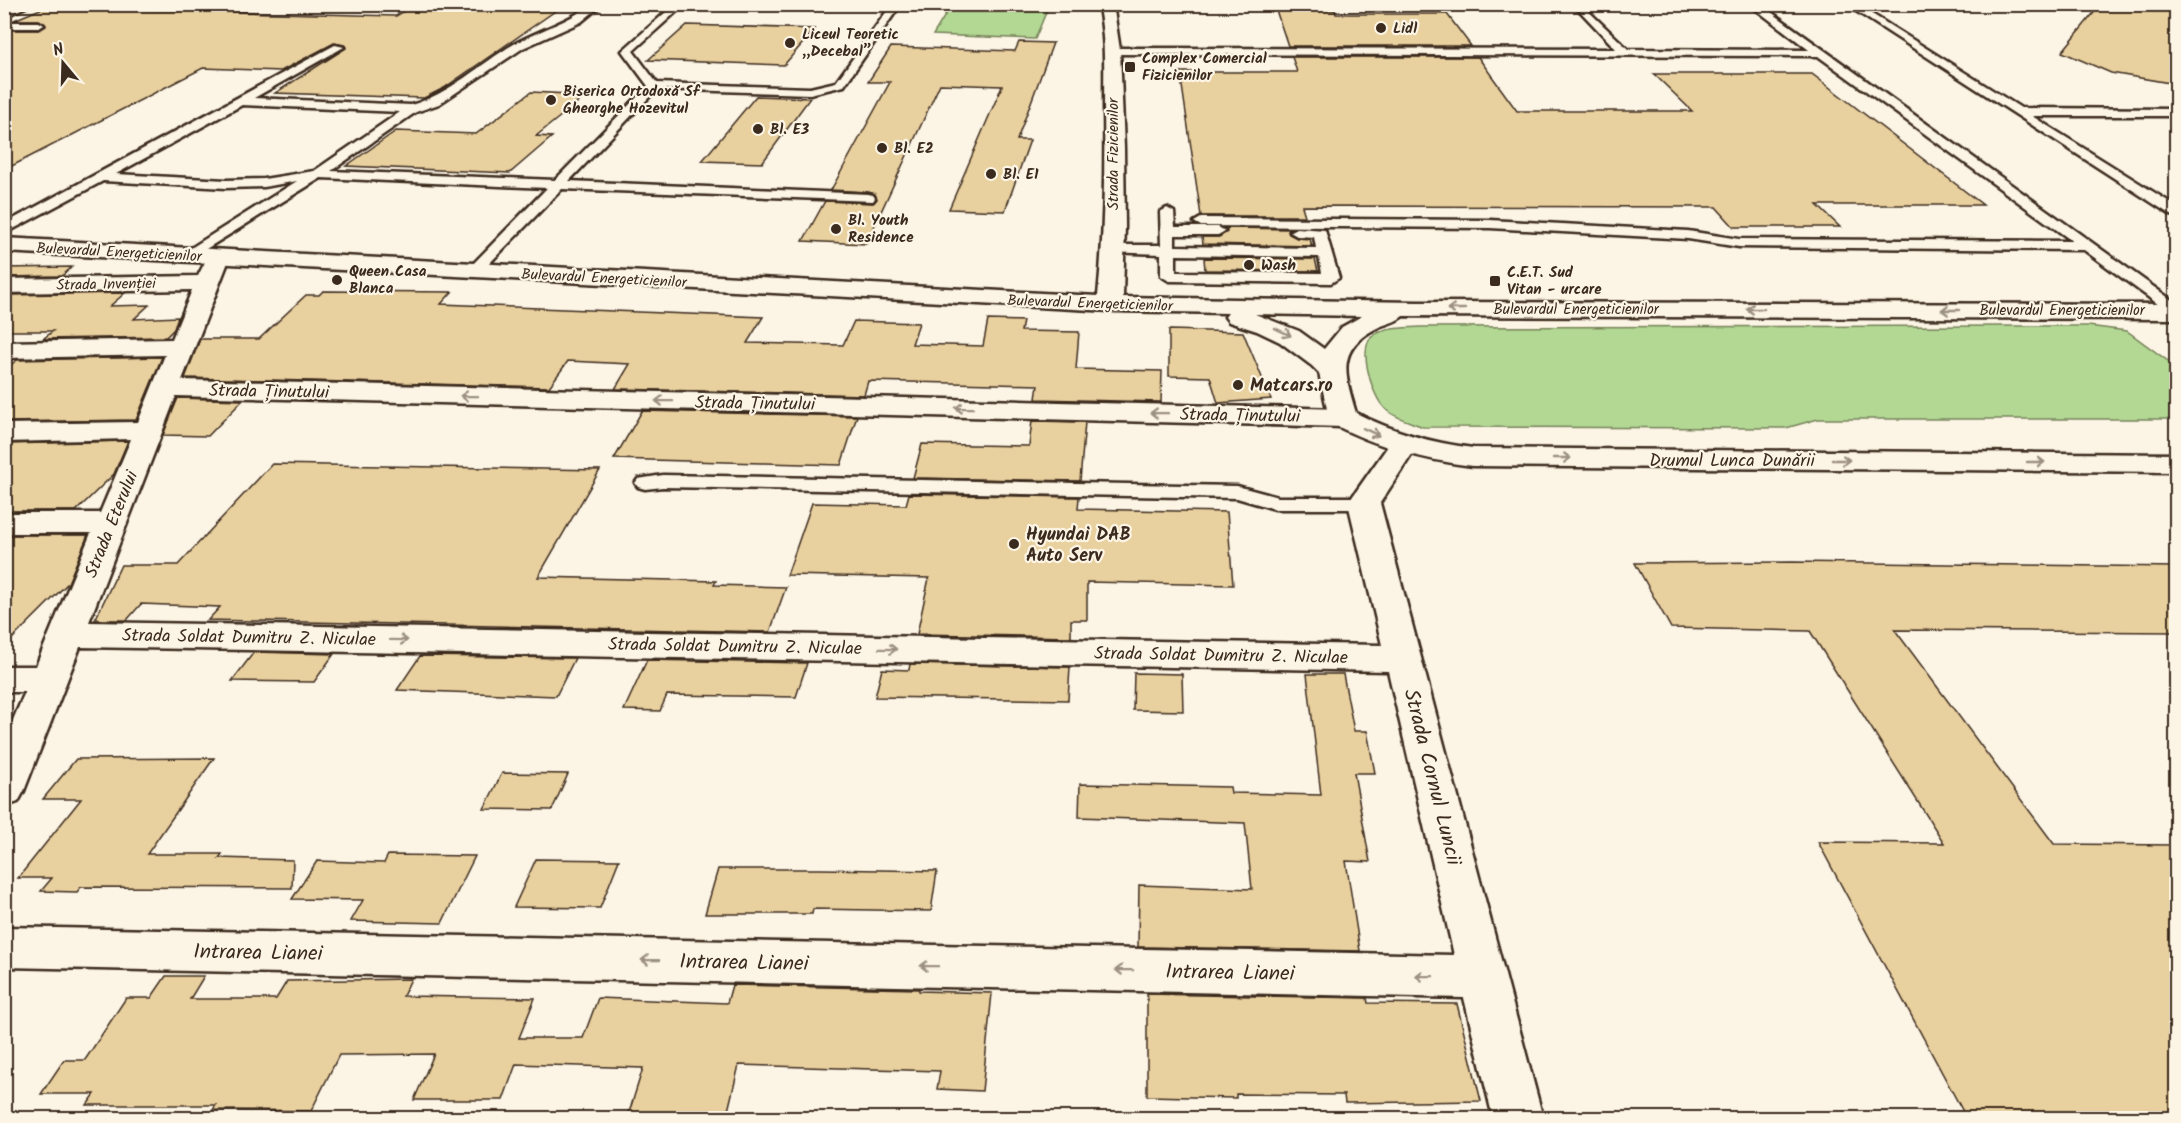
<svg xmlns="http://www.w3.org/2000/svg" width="2181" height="1123" viewBox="0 0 2181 1123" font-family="Kalam,sans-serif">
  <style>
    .green { fill: #b2d894; stroke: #768159; stroke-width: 1.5 }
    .building { fill: #e9d09f; stroke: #3b2a1e; stroke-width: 1.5 }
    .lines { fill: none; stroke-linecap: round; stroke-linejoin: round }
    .lane-casing { stroke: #3b2a1e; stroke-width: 5 }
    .street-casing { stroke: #3b2a1e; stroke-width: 5 }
    .secondary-casing { stroke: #3b2a1e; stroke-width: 5 }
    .lane { fill: #fcf5e5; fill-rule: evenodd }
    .street { fill: #fcf5e5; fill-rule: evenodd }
    .secondary { fill: #fcf5e5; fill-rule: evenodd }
    .oneway { stroke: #9c9082 }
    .poi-dot { fill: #3b2a1e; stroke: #fcf5e5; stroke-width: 2 }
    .labels { text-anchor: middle; stroke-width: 4.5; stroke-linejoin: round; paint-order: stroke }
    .far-poi-label { font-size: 15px; font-weight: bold; fill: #3b2a1e; stroke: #fcf5e5; text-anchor: start }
    .far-street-label { font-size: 15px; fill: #3b2a1e; stroke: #fcf5e5 }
    .poi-label { font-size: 18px; font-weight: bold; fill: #3b2a1e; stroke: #fcf5e5; text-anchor: start }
    .street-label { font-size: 18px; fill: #3b2a1e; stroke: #fcf5e5 }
    .near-street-label { font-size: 21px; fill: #3b2a1e; stroke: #fcf5e5 }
  </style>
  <rect width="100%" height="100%" fill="#fcf5e5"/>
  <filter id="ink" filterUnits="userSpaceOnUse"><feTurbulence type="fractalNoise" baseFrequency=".0167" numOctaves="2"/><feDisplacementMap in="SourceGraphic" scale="12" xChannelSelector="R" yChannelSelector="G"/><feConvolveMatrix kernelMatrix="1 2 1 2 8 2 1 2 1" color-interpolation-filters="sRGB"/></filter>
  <g filter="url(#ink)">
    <path class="green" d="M952,4H1049V5L1035,39L933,35Z
      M2088,326L2127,331L2176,367V419H1818L1786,428L1423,427C1409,421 1391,417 1382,405C1371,392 1357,345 1374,335C1387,327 1405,328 1420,327Z"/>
    <path class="building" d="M416,4L561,7L444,88L424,98L275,93L346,48L344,45L334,43L281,71L203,68L4,170V30H39L46,26L39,20H14L45,7L396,16Z
      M2101,4H2176V84L2111,73L2062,52Z
      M1276,10H1335L1336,14H1447L1471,46H1288Z
      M687,25L815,29L784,65L648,60Z
      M1019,42L1053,43L1017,140H1030L1005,211L949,209L1002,86L940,84L866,244L803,241L825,201L873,203L877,199L875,194L868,192L831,190L890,82H868L891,47L1015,51Z
      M1292,57H1478L1517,111H1692L1654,74H1812L1983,205H1817L1840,227H1734L1716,207L1302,206L1305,216H1201L1180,72H1297Z
      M531,92L587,95L536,136L552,137L510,173L346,166L396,131L476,134Z
      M756,96L810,98L762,163L702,161Z
      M1225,228L1291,229L1288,231L1289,234L1297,238L1310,239L1312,246L1203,244L1202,237H1219L1227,232Z
      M1204,258L1315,259L1318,271L1205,270Z
      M72,267L62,276L4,277V268Z
      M323,291L452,292L441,304L763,317L747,343L843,345L854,321L919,323L912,344L983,346L988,320L1023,321L1021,331L1079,332L1076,369L1162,371L1161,402L1036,399L1038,385L868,381L864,395L615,389L630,364L568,361L549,387L185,378L200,339H259L306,295H319Z
      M125,293L110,306L149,305L134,319L178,317L174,329L166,337L43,339L53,331H4V295Z
      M1169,330L1243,332L1271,399L1218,403L1210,377L1169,376Z
      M162,357L136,420L4,422V370L17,360Z
      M178,398L243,400L208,436L163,435Z
      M642,411L857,416L841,465L614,459Z
      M1032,421L1085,422L1080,481L913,478L922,444L1029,446Z
      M128,441L114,474L76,511H4V444Z
      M272,464L600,470L538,577L716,581L714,585L786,587L770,632L208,620L220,607L141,604L127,620H95L121,565H178Z
      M909,494L1079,497L1078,509L1227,512L1233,585L1087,582V620H1071V637L917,634L929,578L787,575L812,503L906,505Z
      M4,535H88L68,583L4,647Z
      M1791,562L2176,567V632L1895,630L2054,844L2176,845V1119H1967L1818,842L1944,843L1810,631L1671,628L1635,563Z
      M254,652L334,654L314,682L232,681Z
      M420,656L575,658L556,696L397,690Z
      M647,660L803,663H807L796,697L667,695L660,711L624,710Z
      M910,664L1070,667L1068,700L875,697L882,669L909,670Z
      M1134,673L1182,674L1183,711L1133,710Z
      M1307,674H1343L1354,731H1367L1375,773H1354L1370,862L1346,861L1360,951L1138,947L1139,885L1252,889L1245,823L1079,817L1080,784L1230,787L1231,793L1321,795Z
      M214,758L147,854H222L219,858L293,860L292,888L81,887L77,892L41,891L52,878H18L81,799H43L76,759Z
      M502,773L568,774L552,810L484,809Z
      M388,855L475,856L442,923L351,921L363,900L292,899L317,861L384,863Z
      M536,859L619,860L600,908L514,907Z
      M718,869H821L937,871L931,911L813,909L812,914H705Z
      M166,976H204L190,999H276L287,981L411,979L403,996L535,998L519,1038H583L598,998L727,1003L732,985L919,989V991L992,993L982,1091L937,1089L940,1071L739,1065L726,1119H627L643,1068L516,1064L503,1100H414L434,1054L339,1055L311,1111L213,1110L216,1105H87L95,1094H41L64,1060H85L126,998H151Z
      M1147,994L1367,998L1368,1003L1457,1004L1481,1101L1345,1103L1344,1095L1236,1094V1098L1147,1096Z"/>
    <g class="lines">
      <g class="lane-casing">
        <path id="lane" d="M18,4H32L4,17V10Z
          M592,4H603L581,22L523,48L439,104L416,112L331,171L555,180L648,86L622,51L675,4H685L633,51L657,83L810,88L836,82L892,4H901L844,86L810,94L657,89L569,181L868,194L873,195L875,198L873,201L562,189L479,274H469L466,271L469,268L547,188L321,178L188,260L183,259L181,256L183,253L297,181L264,187L226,188L103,181L4,234V224L335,45L344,47L254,98L411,105C450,94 480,64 514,44C540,30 568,22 592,4ZM242,105L400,112L314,171L264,179L226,180L116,174Z
          M1749,4H1760L2176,303V315L2170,313L2084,250L1739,247L1688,239L1490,228L1201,226L1194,222L1201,218L1490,220L1688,231L1739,239L2072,241L1818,56L1112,54L1107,51L1112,48L1616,49L1579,10V6L1582,5L1628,49L1809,50Z
          M1845,4H1856L2021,108L2176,109V116H2032L2176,206V216L2171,215Z
          M4,22H39L44,25L39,28H4Z
          M1167,208L1174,212L1175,227H1218L1225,231L1218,235H1175V246L1316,248L1314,237L1297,236L1290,232L1297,228L1325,230L1339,278L1331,283L1169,281L1161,276V254L1108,252L1106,249L1108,246L1113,245H1161L1160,212ZM1176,255L1319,257L1322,273L1176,272Z
          M663,475L1237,486L1278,497H1364L1371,499L1374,503L1371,507L1364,509H1275L1237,498L663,487L645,489L638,487L635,483L638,479Z"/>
      </g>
      <g class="street-casing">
        <path id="street" d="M218,250L226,252L230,257L182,380L1343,409L1353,412L1357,418L1353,424L1343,427L176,396L89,622L1382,645L1348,503L1393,439L1403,436L1413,439L1418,445L1380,503L1543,1118H1493L1464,998L4,967V927L1454,955L1388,671L80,647L24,791L18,802L4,807V741L25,692H4V666H36L91,533H4V513H100L131,439L4,442V424L138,422L165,355L4,358V342L172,339L192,290L4,293V279L198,276L210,252Z"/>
      </g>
      <g class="secondary-casing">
        <path id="secondary" d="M1098,4H1113L1120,50L1124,148L1125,226L1123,297L1417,302L2176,304V319L1403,316C1397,322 1385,324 1377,328C1335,349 1345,376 1356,413C1394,432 1431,443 1473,448L2176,454V472L1473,466C1423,460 1378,447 1333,424L1329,418L1319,373L1312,366L1280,342L1257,331L1229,322L1225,317L1228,313L1110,311L4,252V238L1098,296C1104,233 1105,169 1104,106C1104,72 1106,38 1098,4ZM1255,314L1362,316L1342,327L1324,349L1299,331Z"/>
      </g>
      <use href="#lane" class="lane"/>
      <use href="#street" class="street"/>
      <use href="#secondary" class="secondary"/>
    </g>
    <defs><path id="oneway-shaft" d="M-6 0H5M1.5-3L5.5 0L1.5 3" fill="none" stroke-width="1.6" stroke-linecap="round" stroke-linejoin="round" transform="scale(1.5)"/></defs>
    <g class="oneway">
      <use href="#oneway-shaft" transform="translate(1456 309) rotate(180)"/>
      <use href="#oneway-shaft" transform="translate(1755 309) rotate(-180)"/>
      <use href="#oneway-shaft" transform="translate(1950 310) rotate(-180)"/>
      <use href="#oneway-shaft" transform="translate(1283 332) rotate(26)"/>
      <use href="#oneway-shaft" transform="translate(469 396) rotate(-179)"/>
      <use href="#oneway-shaft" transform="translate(664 401) rotate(-179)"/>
      <use href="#oneway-shaft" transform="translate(964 408) rotate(-179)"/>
      <use href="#oneway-shaft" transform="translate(1159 413) rotate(-179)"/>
      <use href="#oneway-shaft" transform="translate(1371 432) rotate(25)"/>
      <use href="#oneway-shaft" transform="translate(1562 458)"/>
      <use href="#oneway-shaft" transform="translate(1841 460)"/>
      <use href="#oneway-shaft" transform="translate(2036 462)"/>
      <use href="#oneway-shaft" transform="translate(399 640) rotate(1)"/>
      <use href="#oneway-shaft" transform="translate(888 649) rotate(1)"/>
      <use href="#oneway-shaft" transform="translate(650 960) rotate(-179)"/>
      <use href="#oneway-shaft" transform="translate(929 966) rotate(-179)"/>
      <use href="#oneway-shaft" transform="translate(1124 970) rotate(-179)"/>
      <use href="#oneway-shaft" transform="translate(1424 976) rotate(-179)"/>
    </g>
  </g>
  <g class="poi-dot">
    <circle cx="1381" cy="28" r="6"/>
    <circle cx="790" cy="43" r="6"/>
    <rect x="1124" y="61" width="12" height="12" rx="3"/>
    <circle cx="551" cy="100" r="6"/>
    <circle cx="758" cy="129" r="6"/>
    <circle cx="882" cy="148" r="6"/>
    <circle cx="991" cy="174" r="6"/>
    <circle cx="836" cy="229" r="6"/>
    <circle cx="1249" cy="265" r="6"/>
    <circle cx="337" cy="280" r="6"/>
    <rect x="1489" y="275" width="12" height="12" rx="3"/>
    <circle cx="1238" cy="385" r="6"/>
    <circle cx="1014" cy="544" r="6"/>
  </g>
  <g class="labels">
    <g class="far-poi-label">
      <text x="1393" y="33">Lidl</text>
      <text x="802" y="39">Liceul Teoretic<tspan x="802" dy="17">„Decebal”</tspan></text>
      <text x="1142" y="63">Complex Comercial<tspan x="1142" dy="17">Fizicienilor</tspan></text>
      <text x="563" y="96">Biserica Ortodoxă Sf<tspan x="563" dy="17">Gheorghe Hozevitul</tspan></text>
      <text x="770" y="134">Bl. E3</text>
      <text x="894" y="153">Bl. E2</text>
      <text x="1003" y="179">Bl. E1</text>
      <text x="848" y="225">Bl. Youth<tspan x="848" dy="17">Residence</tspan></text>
      <text x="1261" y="270">Wash</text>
      <text x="349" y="276">Queen Casa<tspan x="349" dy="17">Blanca</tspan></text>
      <text x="1507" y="277">C.E.T. Sud<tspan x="1507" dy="17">Vitan - urcare</tspan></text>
    </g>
    <g class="far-street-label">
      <text transform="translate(1113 154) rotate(-90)" y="5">Strada Fizicienilor</text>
      <text transform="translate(119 252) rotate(3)" y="5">Bulevardul Energeticienilor</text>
      <text transform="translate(604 278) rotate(3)" y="5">Bulevardul Energeticienilor</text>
      <text transform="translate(106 284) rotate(-1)" y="5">Strada Invenției</text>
      <text transform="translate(1090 303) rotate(2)" y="5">Bulevardul Energeticienilor</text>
      <text x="1576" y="314">Bulevardul Energeticienilor</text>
      <text x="2062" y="315">Bulevardul Energeticienilor</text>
    </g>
    <g class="poi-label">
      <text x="1250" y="391">Matcars.ro</text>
      <text x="1026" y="540">Hyundai DAB<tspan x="1026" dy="21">Auto Serv</tspan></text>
    </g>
    <g class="street-label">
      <text transform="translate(269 391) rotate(1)" y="6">Strada Ținutului</text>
      <text transform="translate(755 403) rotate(1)" y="6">Strada Ținutului</text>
      <text transform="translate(1240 415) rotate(1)" y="6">Strada Ținutului</text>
      <text x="1732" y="466">Drumul Lunca Dunării</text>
      <text transform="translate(111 524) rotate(-68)" y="6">Strada Eterului</text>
      <text transform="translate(249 637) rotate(1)" y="6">Strada Soldat Dumitru Z. Niculae</text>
      <text transform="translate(735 646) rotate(1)" y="6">Strada Soldat Dumitru Z. Niculae</text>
      <text transform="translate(1221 655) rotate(1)" y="6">Strada Soldat Dumitru Z. Niculae</text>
    </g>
    <g class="near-street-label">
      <text transform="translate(1433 777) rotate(76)" y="7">Strada Cornul Luncii</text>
      <text transform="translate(258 952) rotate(1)" y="7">Intrarea Lianei</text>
      <text transform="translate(744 962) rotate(1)" y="7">Intrarea Lianei</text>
      <text transform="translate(1230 972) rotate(1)" y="7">Intrarea Lianei</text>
    </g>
  </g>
  <rect width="2181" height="1123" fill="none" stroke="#fcf5e5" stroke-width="24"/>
  <rect x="12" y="12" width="2157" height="1099" fill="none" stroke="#3b2a1e" stroke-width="2" filter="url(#ink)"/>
  <g transform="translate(63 63) rotate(341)" stroke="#fcf5e5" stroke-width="4.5" paint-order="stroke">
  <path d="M0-4.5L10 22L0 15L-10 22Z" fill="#3b2a1e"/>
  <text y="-9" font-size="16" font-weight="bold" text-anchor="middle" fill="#3b2a1e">N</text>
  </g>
</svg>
